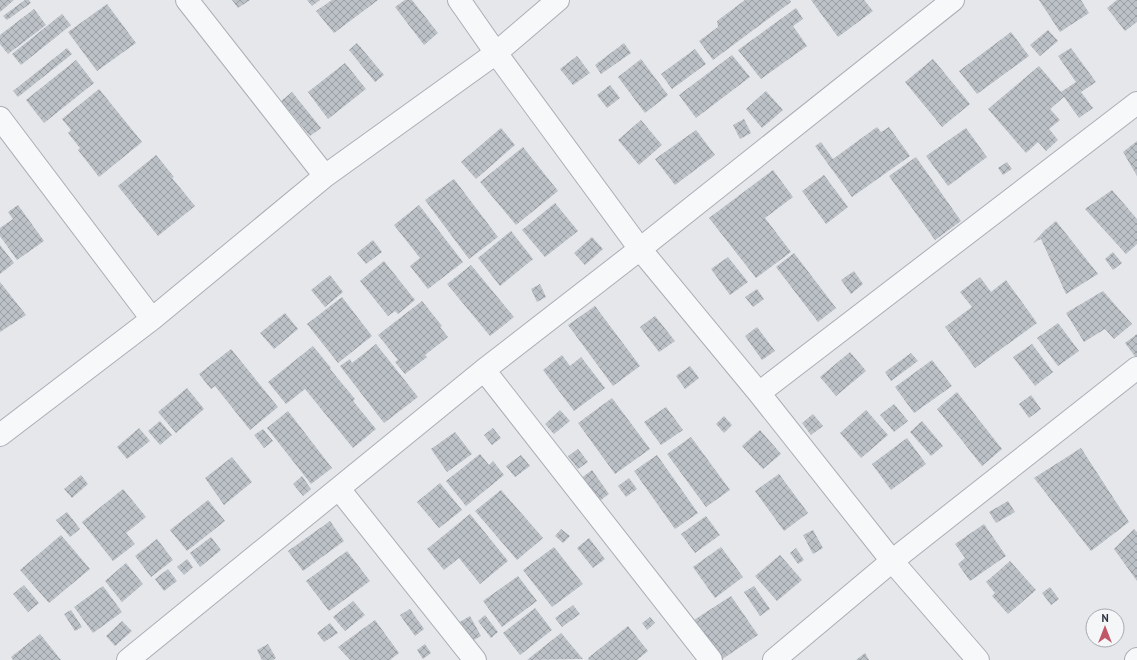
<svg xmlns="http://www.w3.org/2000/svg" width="1137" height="660" viewBox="0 0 1137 660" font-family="'PT Sans',sans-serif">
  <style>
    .building { fill: url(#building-cross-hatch) }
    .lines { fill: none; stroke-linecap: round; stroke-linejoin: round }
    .minor-casing { stroke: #aaaeb5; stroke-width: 24 }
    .minor { stroke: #f7f8fa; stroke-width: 22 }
  </style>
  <defs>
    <pattern id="building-cross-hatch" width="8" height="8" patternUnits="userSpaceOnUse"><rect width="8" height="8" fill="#bcc1c7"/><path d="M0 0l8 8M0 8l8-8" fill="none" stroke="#999ea3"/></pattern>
  </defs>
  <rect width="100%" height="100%" fill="#e5e7eb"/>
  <path class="building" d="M0,0H14L0,12Z
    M25,0H29L31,3L7,20L3,16Z
    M232,0H250L238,8Z
    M307,0H320L312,6Z
    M332,0H378L334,33L316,11Z
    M405,0H412L438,33L424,45L395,7Z
    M745,0H790L791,2L713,60L699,41L718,27L717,21Z
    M811,0H864L873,11L838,37Z
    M1039,0H1081L1089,13L1060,32Z
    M1117,0H1137V22L1125,31L1107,8Z
    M107,4L136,43L97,71L68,32Z
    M796,8L803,19L793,26L807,46L761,79L738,50Z
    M34,9L46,25L8,54L0,44V35Z
    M62,14L71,25L21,65L12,54Z
    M1048,30L1058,41L1040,56L1030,45Z
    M1011,32L1029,56L977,94L959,71Z
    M357,43L384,75L375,82L349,50Z
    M624,43L631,53L601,74L595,65Z
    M67,48L72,54L18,97L13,91Z
    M1071,48L1096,82L1081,92L1093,108L1079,118L1064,97L1050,109L1060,120L1049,129L1058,140L1046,151L1038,142L1026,153L988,109L1039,66L1061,92L1076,82L1058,56Z
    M695,49L706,64L672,89L661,74Z
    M732,55L750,77L696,118L679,95Z
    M577,56L590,73L573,85L560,69Z
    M641,59L668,95L645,113L618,77Z
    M933,59L970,104L942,127L905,82Z
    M76,60L94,83L44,123L26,100Z
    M345,63L366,89L328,119L308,92Z
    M610,85L620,98L607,108L597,95Z
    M99,89L142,142L99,177L78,150L80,148L68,133L71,130L62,119Z
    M766,91L783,110L762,128L746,109Z
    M292,92L321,128L310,136L281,101Z
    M744,119L751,133L740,139L733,125Z
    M641,120L662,145L639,165L618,140Z
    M877,127L881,132L889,127L910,156L852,197L815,146L821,142L833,159Z
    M501,128L515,145L476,179L461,162Z
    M966,128L987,157L948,186L926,156Z
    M696,130L715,155L675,185L655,159Z
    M1137,141V176L1123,152Z
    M523,147L558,191L516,225L480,182Z
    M156,155L174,177L172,178L195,206L158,236L118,186Z
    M916,157L961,221L935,240L889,176Z
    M1007,162L1012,169L1003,175L998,168Z
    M773,170L793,197L765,218L791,252L756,278L709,218Z
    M824,175L848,207L826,224L802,191Z
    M454,179L498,237L469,259L425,200Z
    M1112,190L1137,219V244L1126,254L1085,209Z
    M555,203L578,231L545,257L522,230Z
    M18,205L44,241L17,260L0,236V228L13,219L8,212Z
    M419,205L463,262L428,289L410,266L420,258L394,225Z
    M1056,221L1098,274L1066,294L1041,239L1033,243L1045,230Z
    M511,231L533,259L500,286L478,258Z
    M592,237L603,249L585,265L574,253Z
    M373,240L382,252L366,264L357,253Z
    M0,245L14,263L0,274Z
    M1113,252L1122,263L1113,270L1105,259Z
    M794,253L836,308L818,322L776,267Z
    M728,257L748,282L730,295L711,269Z
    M384,261L415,300L398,314L395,311L388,316L360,281Z
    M471,265L514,317L490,336L447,284Z
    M854,271L863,284L851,294L841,280Z
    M330,275L343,292L325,307L311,290Z
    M980,277L991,292L1006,280L1037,323L975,368L945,327L972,307L960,292Z
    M0,282L26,315L0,332Z
    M540,284L546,297L537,302L531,289Z
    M757,289L764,299L753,307L745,297Z
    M1103,291L1132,324L1114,339L1105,329L1084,342L1066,313Z
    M342,297L372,336L338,363L307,324Z
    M422,301L442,326L440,327L448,337L425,355L427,357L405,374L395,362L398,360L378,335Z
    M595,306L640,366L613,386L568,325Z
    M285,313L298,329L274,349L260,333Z
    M655,316L675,341L659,352L640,327Z
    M1058,323L1079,351L1058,366L1037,338Z
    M757,327L775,351L762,360L745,336Z
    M1137,334V359L1125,343Z
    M376,344L418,397L384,423L340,366L350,359L352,363Z
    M1032,344L1053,372L1035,386L1013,357Z
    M313,346L331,368L330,369L355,399L353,401L376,429L353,448L305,389L286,404L268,382Z
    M231,349L278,407L250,430L215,386L211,389L199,374Z
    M850,352L866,371L836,396L820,377Z
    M911,353L918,361L891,381L885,372Z
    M562,355L570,366L581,357L605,388L574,411L543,370Z
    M932,360L952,386L914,413L895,387Z
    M690,366L699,378L685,389L676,376Z
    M187,388L204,409L176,433L158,412Z
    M957,392L1002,449L982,466L937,409Z
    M1031,395L1041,409L1029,418L1019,404Z
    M612,398L650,449L615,474L578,423Z
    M894,404L908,421L894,432L880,415Z
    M666,407L683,430L661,445L644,422Z
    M560,410L570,421L554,434L545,424Z
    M866,410L888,435L861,458L840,433Z
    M288,411L332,468L311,484L267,428Z
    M813,414L823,426L811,435L802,423Z
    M724,416L732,425L724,433L716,424Z
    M160,421L172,435L160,445L148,431Z
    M922,421L943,446L931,456L910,432Z
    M139,428L150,441L127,459L117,447Z
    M493,428L501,438L492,445L484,435Z
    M263,429L273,441L264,448L254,435Z
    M760,430L781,454L763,469L742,446Z
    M455,432L472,454L447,472L431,449Z
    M691,437L730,490L706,507L667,454Z
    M907,438L926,464L891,490L872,464Z
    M1081,448L1129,522L1091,551L1034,478Z
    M578,449L588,462L578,469L568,456Z
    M480,454L489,465L493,461L504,475L466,506L446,481Z
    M521,455L530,466L515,477L506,466Z
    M657,455L698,513L675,529L634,471Z
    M232,457L252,482L224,505L205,478Z
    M592,470L609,494L598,502L580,479Z
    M779,474L808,513L784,531L755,491Z
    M81,475L88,484L72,498L64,489Z
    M302,476L311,489L303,496L293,484Z
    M629,478L637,489L626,497L618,486Z
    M440,483L462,510L439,528L417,502Z
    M123,489L146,517L126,533L135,544L113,561L82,522Z
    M501,490L543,538L517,560L475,511Z
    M208,500L225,521L187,551L170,530Z
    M1008,501L1015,512L996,523L989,512Z
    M67,512L80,529L70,537L56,520Z
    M470,514L508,561L480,584L459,558L444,570L427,549Z
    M706,516L720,535L695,553L681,534Z
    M330,521L344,541L303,571L288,551Z
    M984,524L1006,556L970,581L958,564L965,558L955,544Z
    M561,529L570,536L563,543L555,536Z
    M1134,529L1137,532V581L1114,549Z
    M813,530L823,548L813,554L803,535Z
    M61,535L90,569L49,603L20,570Z
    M211,537L221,550L200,567L190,553Z
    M589,538L605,559L593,568L577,548Z
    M157,539L173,560L151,577L135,556Z
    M554,547L583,584L552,607L523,570Z
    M721,547L743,577L715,598L693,567Z
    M796,548L804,560L798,564L790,553Z
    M347,551L370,581L329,611L306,581Z
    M780,555L802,580L777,601L755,576Z
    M187,559L193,567L184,575L177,567Z
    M1010,561L1036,590L1008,614L992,596L995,593L986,582Z
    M126,563L143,584L122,602L105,581Z
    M168,569L177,581L164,591L155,579Z
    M518,576L537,601L502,627L483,601Z
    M24,585L39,603L28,612L13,594Z
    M103,586L122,612L93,633L74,607Z
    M754,586L770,609L760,616L744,592Z
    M1050,587L1059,599L1051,605L1042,593Z
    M731,596L758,635L721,660L691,622Z
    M353,601L365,615L345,631L333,617Z
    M573,605L580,614L562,627L555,618Z
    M535,608L552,630L520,655L503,633Z
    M410,609L424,629L415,636L400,615Z
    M71,610L82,627L75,631L64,614Z
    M485,615L498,632L491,638L478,621Z
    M470,616L481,636L470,642L458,623Z
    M650,617L655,623L647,630L642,623Z
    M375,620L399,653L390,660H350L338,647Z
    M122,621L132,631L115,646L106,636Z
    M330,623L338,633L324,642L317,633Z
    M628,626L648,651L637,660H589L588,658Z
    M561,633L583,659L527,660Z
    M40,634L61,660H13L11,657Z
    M268,644L276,658L273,660H262L257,650Z
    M425,644L431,653L423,659L417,650Z
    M865,653L869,660H856Z"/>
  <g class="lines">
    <g class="minor-casing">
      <path id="minor" d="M187,0L325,176
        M459,0L496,53L640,249L759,393L892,561L978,660
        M0,118L152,319
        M484,370L711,660
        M759,393L1137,103
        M0,435L152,319L325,176L496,53L558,0
        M339,489L475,660
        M128,660L484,370L640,249L953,0
        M774,660L892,561L1137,368
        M1136,660L1137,659"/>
    </g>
    <use href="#minor" class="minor"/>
  </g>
  <g transform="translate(1105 628)"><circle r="19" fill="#f4f6f8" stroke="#a5a9af"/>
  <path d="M0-3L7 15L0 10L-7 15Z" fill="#c1586a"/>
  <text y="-6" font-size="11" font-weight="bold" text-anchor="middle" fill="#2e3642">N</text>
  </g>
</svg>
